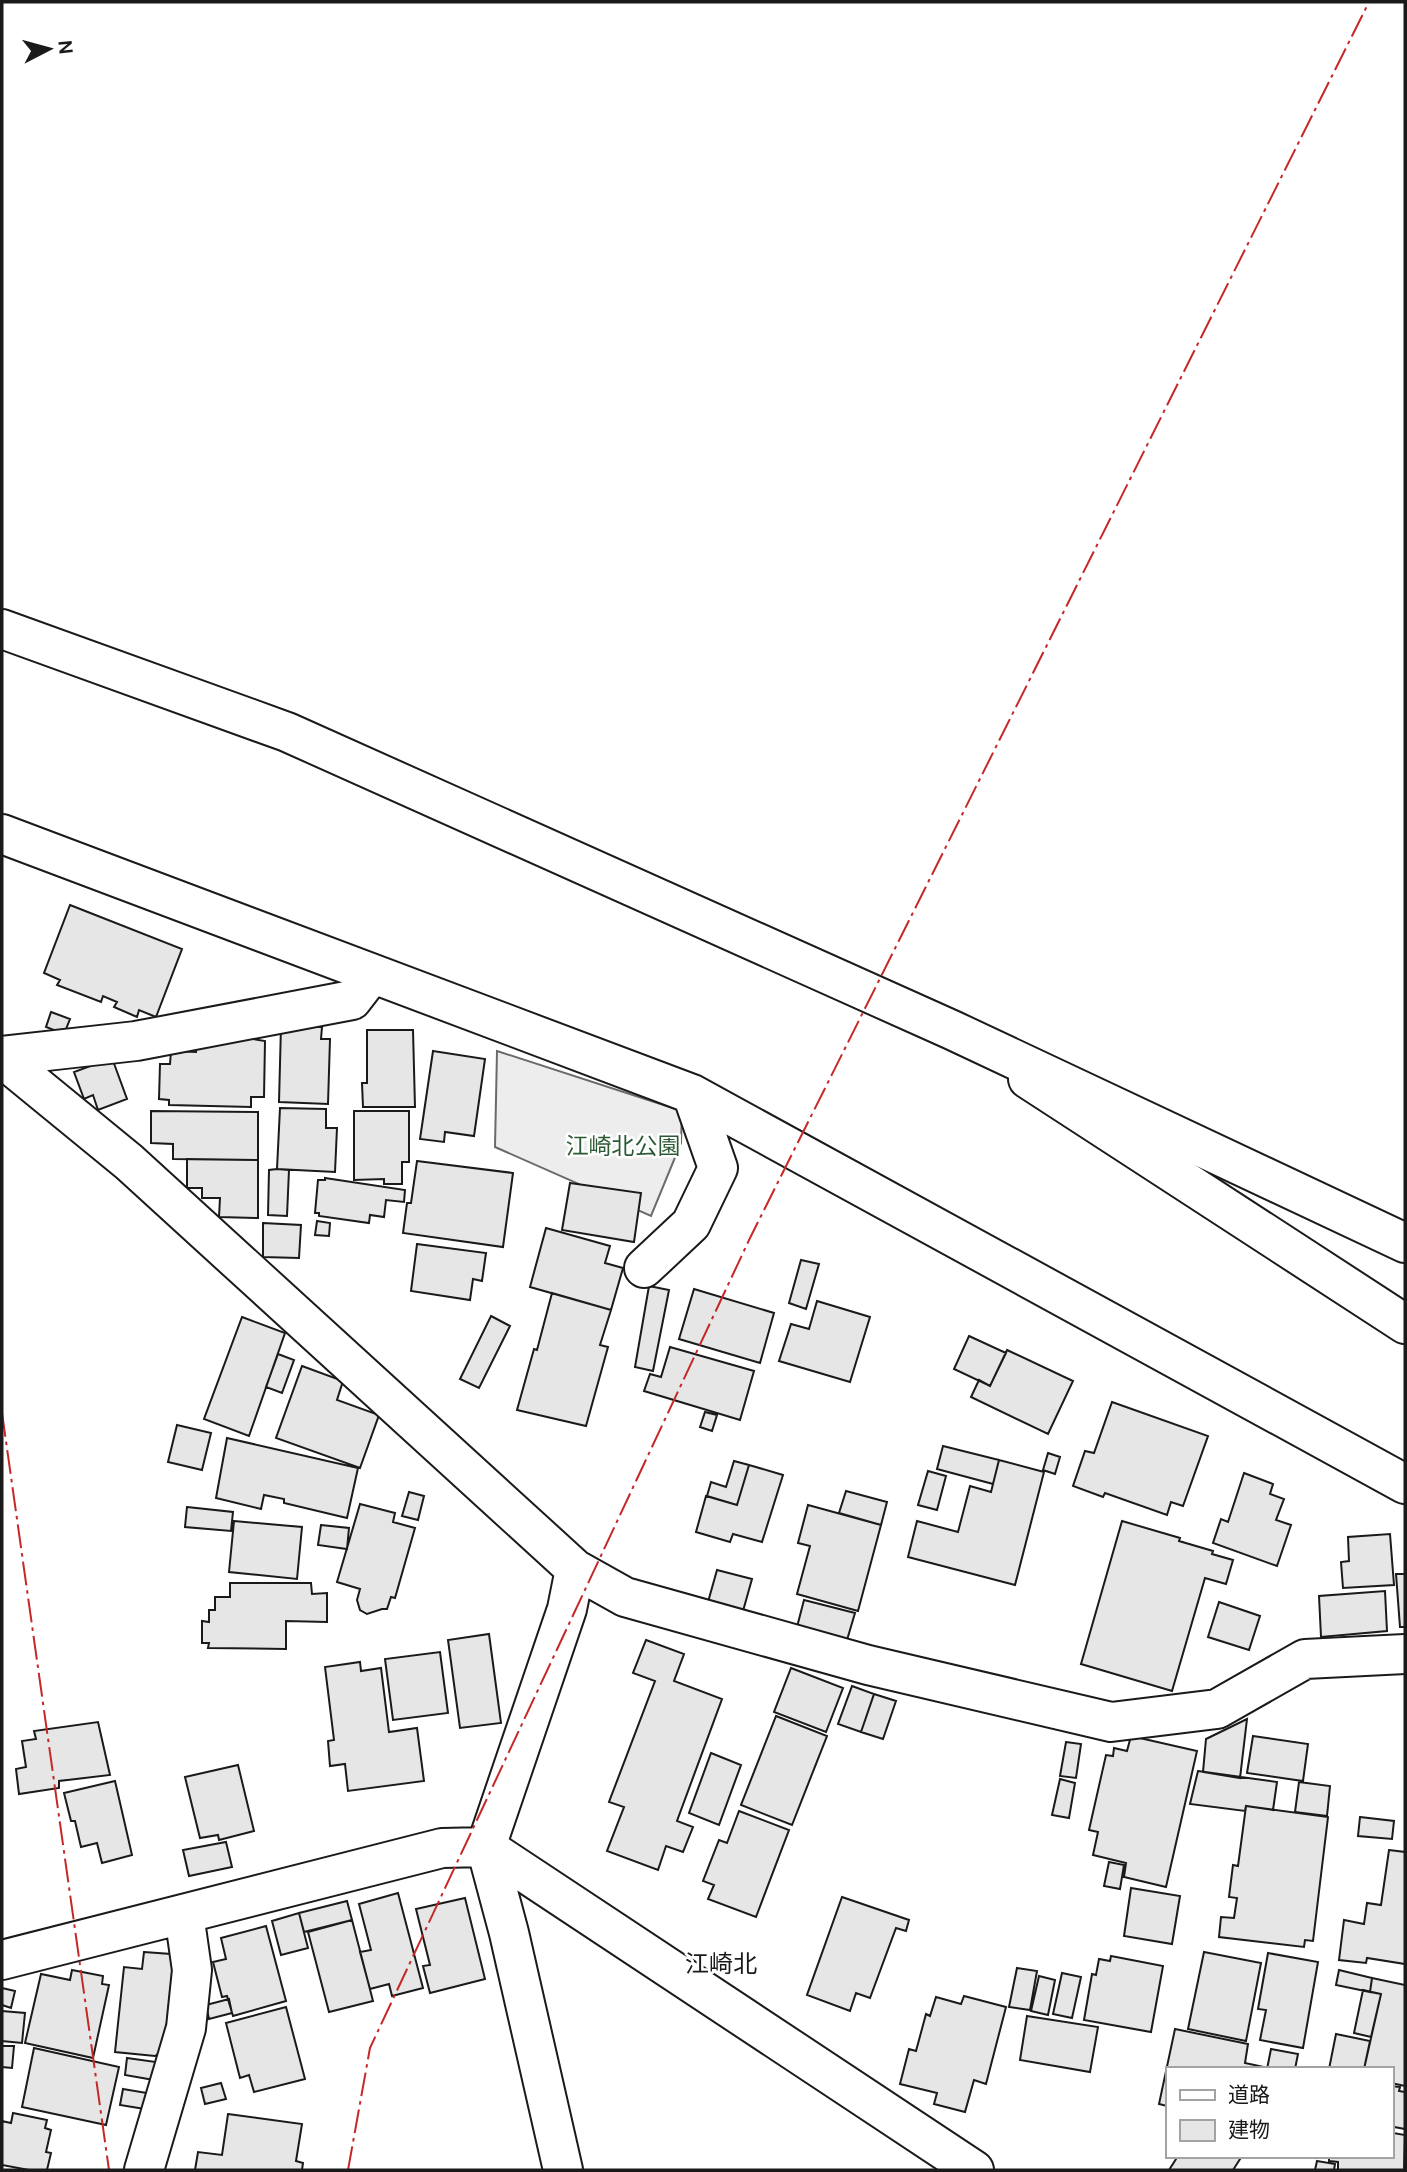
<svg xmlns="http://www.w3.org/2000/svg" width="1407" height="2172" viewBox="0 0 1407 2172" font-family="'DM Sans','Noto Sans JP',sans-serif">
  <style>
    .built { fill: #ededed; stroke: #6a6a6a; stroke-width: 2 }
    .building { fill: #e6e6e6; stroke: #1a1a1a; stroke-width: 2 }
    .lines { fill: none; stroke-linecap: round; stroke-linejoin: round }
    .street-casing { stroke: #1a1a1a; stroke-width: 42 }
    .secondary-casing { stroke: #1a1a1a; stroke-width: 42 }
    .street { stroke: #fff; stroke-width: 38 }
    .secondary { stroke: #fff; stroke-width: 38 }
    .power { stroke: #c62828; stroke-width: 2; stroke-dasharray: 24 5 3.5 5; stroke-linecap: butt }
    .labels { text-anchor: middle; stroke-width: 5; stroke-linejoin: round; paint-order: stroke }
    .park-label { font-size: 23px; fill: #2b5a34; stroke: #fff }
    .neighbourhood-label { font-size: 24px; fill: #1a1a1a; stroke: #fff }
  </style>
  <rect width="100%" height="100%" fill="#fff"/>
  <path class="built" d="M497,1051L682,1111L681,1143L651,1216L495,1147Z"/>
  <path class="building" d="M70,905L182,949L156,1017L139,1010L137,1017L114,1007L117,1002L103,996L101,1002L57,985L60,980L44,973Z
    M51,1012L70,1019L64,1034L46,1027Z
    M281,1026L322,1027L321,1039H330L328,1104L279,1102Z
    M367,1030H413L415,1107H363L362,1083H367Z
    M247,1038L265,1041L264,1097H251V1107L169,1105V1100L159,1099L160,1064H170L171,1051L196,1052V1044Z
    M433,1051L485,1059L474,1136L445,1132L444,1142L420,1139Z
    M112,1058L127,1099L98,1110L93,1095L84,1099L74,1072Z
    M280,1108L326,1109V1128H337L335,1172L277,1169Z
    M151,1111L258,1112V1160L173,1159V1144L151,1143Z
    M354,1111H409V1162H402V1184H384V1179L354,1180Z
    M187,1159L258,1160V1218L219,1217L220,1198H202V1188H187Z
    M417,1161L513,1173L503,1247L403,1233L407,1203H411Z
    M277,1169L289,1170L287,1216L268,1215L269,1170Z
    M325,1178L405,1190L404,1202L386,1200L384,1217L370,1215L369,1223L319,1216V1213H315L318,1180H325Z
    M570,1183L641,1193L634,1242L562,1230Z
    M317,1221L330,1223L329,1236L315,1235Z
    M263,1223L301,1225L299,1258L263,1257Z
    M546,1228L610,1246L605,1263L623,1268L611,1310L530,1287Z
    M417,1244L486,1253L482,1281L473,1279L470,1300L411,1291Z
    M801,1260L819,1264L806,1309L789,1303Z
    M649,1286L669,1290L653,1371L635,1367Z
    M694,1289L774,1313L760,1363L679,1339Z
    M552,1293L611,1310L600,1345L608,1347L586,1426L517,1410L534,1349L537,1350Z
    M817,1301L870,1317L850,1382L779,1361L791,1324L809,1329Z
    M491,1316L510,1326L479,1388L460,1379Z
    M242,1317L285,1333L249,1436L204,1419Z
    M969,1336L1006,1353L990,1386L954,1369Z
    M670,1347L754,1371L740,1420L644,1391L650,1374L661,1377Z
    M1007,1350L1073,1381L1048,1434L971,1397L979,1380L990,1386Z
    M278,1354L294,1360L282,1393L266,1387Z
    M302,1366L343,1381L337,1400L379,1415L360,1468L276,1438Z
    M1112,1402L1208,1436L1183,1506L1171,1502L1167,1515L1105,1493L1103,1497L1073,1486L1085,1451L1094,1453Z
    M705,1412L717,1415L712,1431L700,1427Z
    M177,1425L211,1433L202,1470L168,1462Z
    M227,1438L358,1468L347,1518L284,1503V1499L264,1495L261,1509L216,1498Z
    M943,1446L999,1460L993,1484L937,1469Z
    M1048,1453L1060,1457L1055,1474L1043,1470Z
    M999,1460L1044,1472L1015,1585L908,1557L917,1521L958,1532L970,1486L991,1492Z
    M734,1461L749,1465L737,1505L707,1496L711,1482L726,1487Z
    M749,1465L783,1475L762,1542L733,1534L730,1542L696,1532L706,1496L737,1505Z
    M928,1471L946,1476L937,1510L918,1505Z
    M1244,1473L1273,1484L1270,1494L1284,1499L1276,1520L1291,1525L1277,1566L1213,1543L1221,1519L1228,1522Z
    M846,1491L887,1502L881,1525L839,1513Z
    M409,1492L424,1496L418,1520L402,1516Z
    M360,1504L395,1513L393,1522L415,1528L395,1598L391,1597L387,1609H382L367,1614L360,1610L357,1600L360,1589L337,1582Z
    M808,1505L881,1525L858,1611L797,1594L810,1546L798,1543Z
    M187,1507L233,1512L231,1531L185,1527Z
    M234,1521L302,1527L297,1579L229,1572Z
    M1122,1521L1180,1538L1179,1541L1213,1551L1212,1554L1233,1560L1226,1584L1205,1578L1172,1691L1081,1664Z
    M321,1525L349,1528L347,1549L318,1545Z
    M1390,1534L1394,1585L1343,1588L1341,1562L1349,1561L1348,1537Z
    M717,1570L752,1579L743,1611L708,1602Z
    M1396,1574H1405V1627H1400Z
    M230,1583H311L312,1594L327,1593V1622L286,1621V1649L208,1648L209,1643H202V1621L209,1622V1610H215V1597H230Z
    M1385,1591L1387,1631L1321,1637L1319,1596Z
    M804,1600L855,1613L847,1640L797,1627Z
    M1219,1602L1260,1616L1249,1650L1208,1637Z
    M489,1634L501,1723L460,1728L448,1640Z
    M646,1640L684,1654L674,1681L722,1699L677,1821L693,1827L683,1852L666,1846L658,1870L607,1851L624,1807L609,1802L655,1681L633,1673Z
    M440,1652L448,1713L393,1720L385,1659Z
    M360,1662L361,1671L381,1668L389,1732L417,1728L424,1781L348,1791L345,1764L330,1766L328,1741L334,1740L325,1667Z
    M791,1668L843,1688L826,1732L774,1712Z
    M852,1686L874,1694L861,1732L838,1724Z
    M874,1694L896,1701L883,1739L861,1732Z
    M776,1716L827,1736L792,1825L741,1805Z
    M1247,1719L1240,1778L1203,1772L1206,1739Z
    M98,1722L110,1775L59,1781V1788L19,1794L16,1769L26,1767L22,1741L36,1739L34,1731Z
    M1131,1736L1197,1751L1166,1887L1124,1877L1126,1863L1093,1855L1098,1832L1089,1830L1106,1755L1113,1756L1114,1748L1127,1751Z
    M1253,1736L1308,1744L1303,1781L1247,1773Z
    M1066,1742L1081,1744L1076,1778L1060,1776Z
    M711,1753L741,1765L719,1825L689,1813Z
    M238,1765L254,1831L219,1840L218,1835L200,1838L185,1777Z
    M1198,1771L1277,1782L1273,1810L1246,1806L1245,1811L1190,1804Z
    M1060,1779L1075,1783L1069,1818L1052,1815Z
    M115,1781L132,1855L102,1863L97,1843L81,1847L75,1821H71L64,1793Z
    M1299,1782L1330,1786L1327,1816L1295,1812Z
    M1246,1806L1328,1817L1313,1941L1305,1940L1304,1947L1219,1937L1221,1917L1234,1918L1237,1898L1229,1897L1233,1865L1238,1866Z
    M739,1811L789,1830L756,1917L708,1899L714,1885L703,1881L719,1840L727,1843Z
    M1360,1817L1394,1821L1392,1839L1358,1836Z
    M226,1842L232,1867L189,1876L183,1850Z
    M1389,1850L1405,1852V1964L1367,1958L1366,1963L1339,1960L1344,1920L1364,1924L1367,1903L1381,1905Z
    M1109,1862L1124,1865L1120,1889L1104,1886Z
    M1131,1888L1180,1896L1172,1944L1124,1936Z
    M398,1893L423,1988L392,1996L389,1984L370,1989L360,1952L371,1950L359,1904Z
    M842,1897L909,1920L906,1931L896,1928L870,1998L856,1993L850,2011L807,1995Z
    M465,1898L485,1979L430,1993L423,1966L430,1965L416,1909Z
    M347,1901L352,1920L304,1932L299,1913Z
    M299,1913L308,1948L281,1955L272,1921Z
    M352,1920L373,2001L329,2012L308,1932Z
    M266,1926L286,2001L233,2016L227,1996L222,1997L213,1962L226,1959L221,1938Z
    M144,1952L171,1954L173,1966L164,2050L155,2056L115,2052L124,1967L142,1969Z
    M1204,1952L1261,1963L1246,2041L1188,2029Z
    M1268,1953L1318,1962L1303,2048L1260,2040L1266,2010L1258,2009Z
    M1111,1956L1163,1966L1151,2032L1084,2020L1092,1974L1096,1975L1099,1959L1110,1961Z
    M1017,1968L1037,1971L1030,2010L1009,2007Z
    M72,1970L103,1976L102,1984L109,1985L93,2058L25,2043L41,1974L70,1980Z
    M1339,1970L1372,1978L1370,1992L1336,1985Z
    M1062,1973L1081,1977L1072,2018L1053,2014Z
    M1039,1976L1055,1980L1048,2015L1031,2011Z
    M1372,1978L1405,1985V2086L1391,2083V2069H1364L1381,1994L1370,1992Z
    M2,1988L15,1991L11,2008L2,2005Z
    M1363,1990L1381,1994L1371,2037L1354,2033Z
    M964,1996L1006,2007L986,2084L974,2080L965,2112L934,2104L937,2093L900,2084L909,2049L916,2051L926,2014L930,2016L936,1997L961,2004Z
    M229,1999L232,2013L209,2019L206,2005Z
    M286,2007L305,2079L254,2092L249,2075L240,2078L226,2023Z
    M2,2011L25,2013L22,2043L2,2041Z
    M1027,2016L1098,2027L1090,2072L1020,2060Z
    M1175,2029L1248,2044L1245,2063L1264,2067V2069H1167V2106L1159,2104Z
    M1336,2034L1370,2041L1364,2069H1329Z
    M2,2046H14L12,2068L2,2067Z
    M34,2048L119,2067L106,2125L22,2107Z
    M1271,2049L1298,2054L1295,2069H1267Z
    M127,2058L156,2062L154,2080L125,2075Z
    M221,2083L226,2099L205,2104L201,2088Z
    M1391,2086L1400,2087L1399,2091L1405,2092V2129L1394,2127L1393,2133L1405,2135L1404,2170H1338V2162L1329,2161V2156H1391Z
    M123,2089L147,2093L145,2109L120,2105Z
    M13,2113L47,2120L45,2128L51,2130L46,2152L51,2153L47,2170H29L2,2165V2121L11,2123Z
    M228,2114L302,2124L296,2161L303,2163L302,2170H195L198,2152L222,2155Z
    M1178,2156H1242L1233,2170H1169Z
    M1317,2161L1335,2164L1334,2170H1315Z"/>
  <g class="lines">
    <g class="street-casing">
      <path id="street" d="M2,834L692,1094L1405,1484
        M2,1056L136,1041L352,1000L372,974
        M2,1058L129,1162L575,1569L625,1597L868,1665L1111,1722L1217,1709L1305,1659L1405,1654
        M1028,1079L1405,1324
        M644,1268L691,1224L718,1168L692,1094
        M2,1960L442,1848L486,1847L974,2170
        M144,2170L186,2028L192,1970L184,1914
        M563,2170L509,1933L486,1847L567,1609L575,1569"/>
    </g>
    <g class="secondary-casing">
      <path id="secondary" d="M2,629L287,732L952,1030L1405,1243"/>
    </g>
    <use href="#street" class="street"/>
    <use href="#secondary" class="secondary"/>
    <path class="power" d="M2,1413L109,2170
      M348,2170L370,2048L750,1238L1369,2"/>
  </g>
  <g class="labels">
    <g class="park-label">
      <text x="623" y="1154">江崎北公園</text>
    </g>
    <g class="neighbourhood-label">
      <text x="721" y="1972">江崎北</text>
    </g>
  </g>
  <rect width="1407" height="2172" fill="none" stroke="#1a1a1a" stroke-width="7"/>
  <rect x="1166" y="2067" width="228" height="91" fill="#ffffff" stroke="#a3a3a3" stroke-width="2"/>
  <rect x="1180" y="2090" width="35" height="10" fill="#ffffff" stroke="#a3a3a3" stroke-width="2"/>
  <text x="1228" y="2102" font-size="21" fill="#1a1a1a">道路</text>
  <rect x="1180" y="2120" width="35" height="21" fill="#e6e6e6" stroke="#a3a3a3" stroke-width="2"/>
  <text x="1228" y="2137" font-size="21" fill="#1a1a1a">建物</text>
  <g transform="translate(49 49) rotate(84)" stroke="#ffffff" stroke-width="5" paint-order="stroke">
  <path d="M0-5L12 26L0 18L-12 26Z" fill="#1a1a1a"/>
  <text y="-10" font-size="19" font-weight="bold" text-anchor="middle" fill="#1a1a1a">N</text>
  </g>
</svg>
